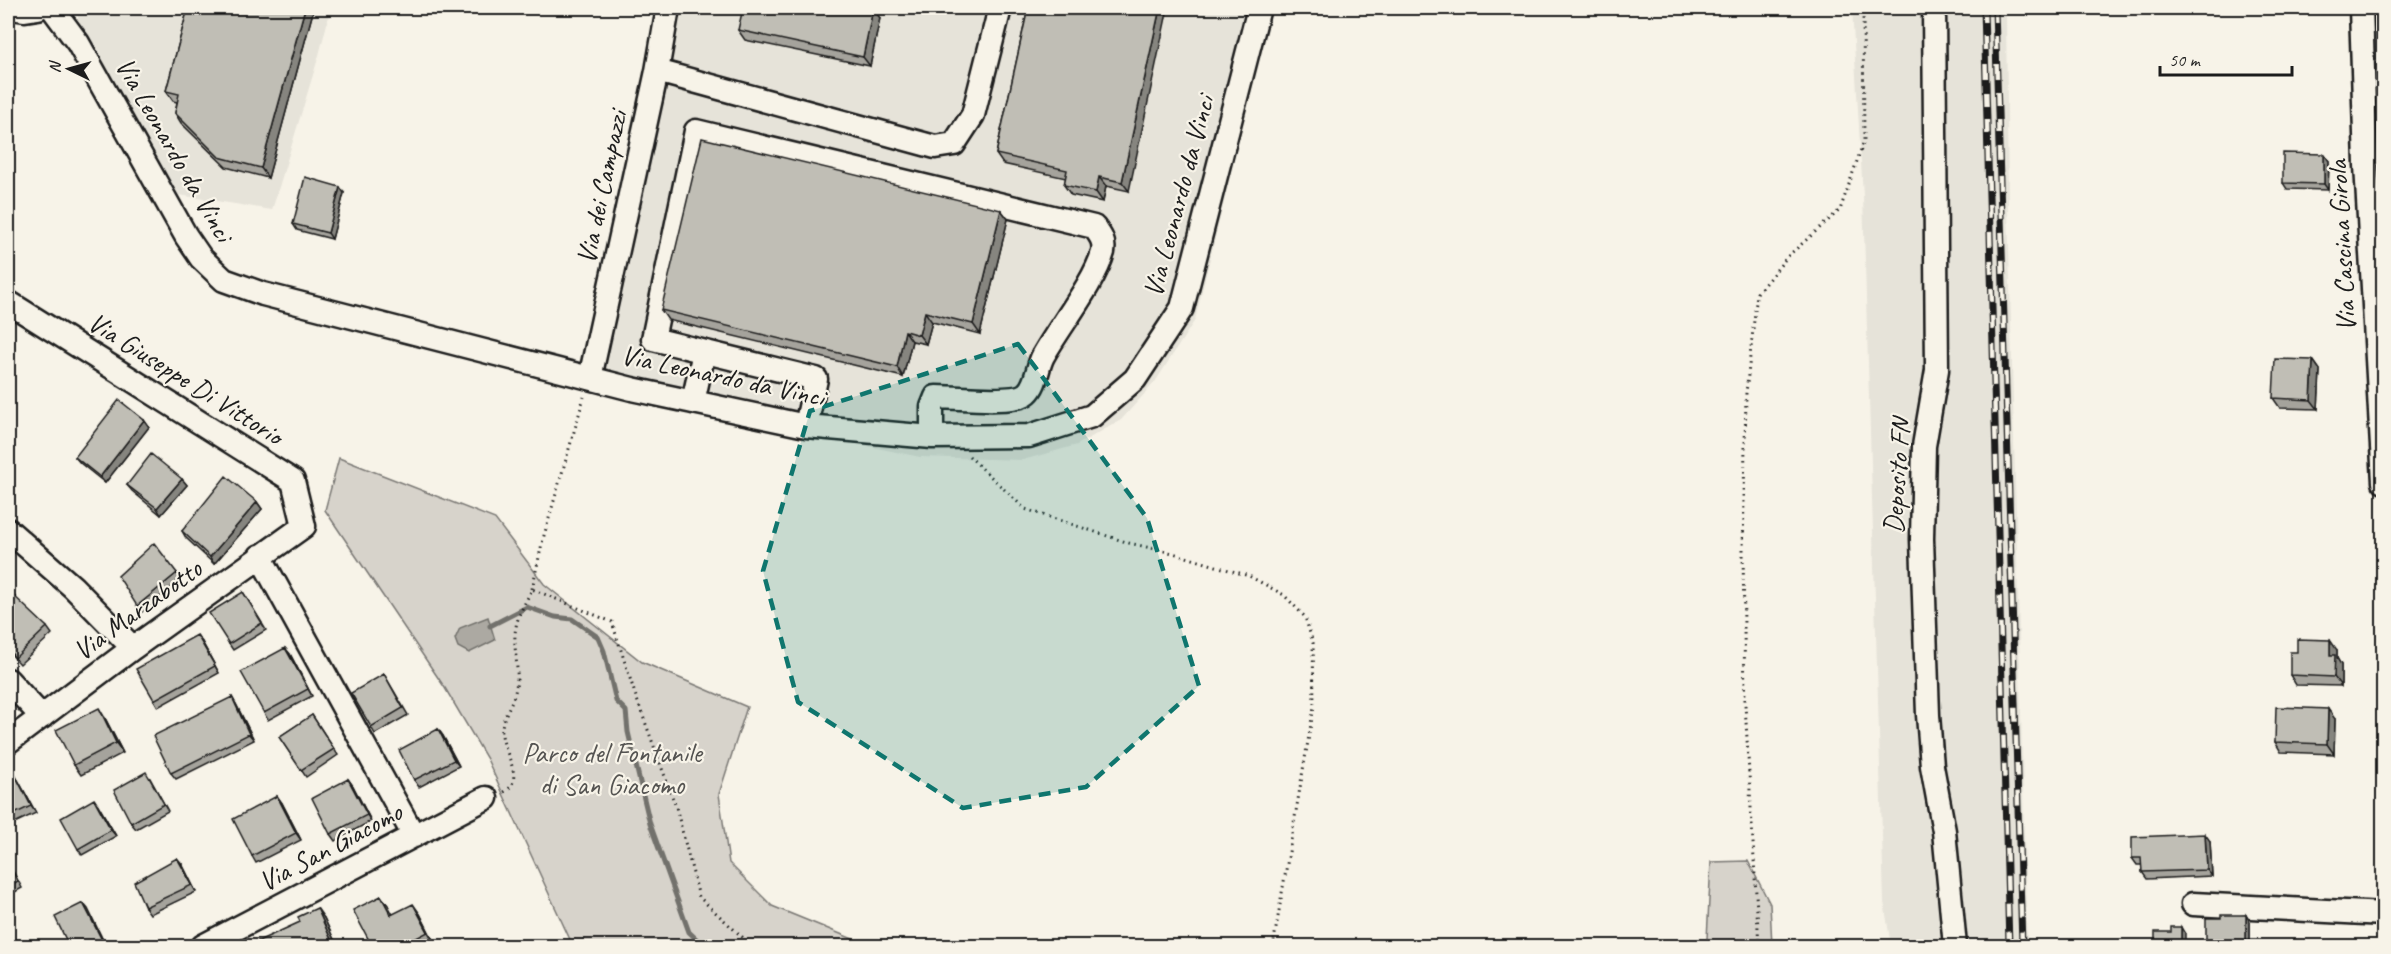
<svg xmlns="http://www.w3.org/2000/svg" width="2391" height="954" viewBox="0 0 2391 954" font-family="Caveat,sans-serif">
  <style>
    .built { fill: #e6e3d9 }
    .green { fill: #d7d3cb; stroke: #7a7874; stroke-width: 1.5 }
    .water { fill: #aca9a2; stroke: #72716c; stroke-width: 1.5 }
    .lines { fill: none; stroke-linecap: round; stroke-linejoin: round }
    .stream { stroke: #72716c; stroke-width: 5 }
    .minor-casing { stroke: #1c1c1c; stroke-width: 27 }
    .path { stroke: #1c1c1c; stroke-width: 3; stroke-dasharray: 1.5 4.5; stroke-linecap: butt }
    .minor { stroke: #f7f3e8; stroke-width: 22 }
    .rail-casing { stroke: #1c1c1c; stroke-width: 7 }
    .rail { stroke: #f7f3e8; stroke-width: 4.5; stroke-dasharray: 14; stroke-linecap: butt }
    .wall { fill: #a5a39c; stroke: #1c1c1c; stroke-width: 1.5 }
    .shaded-wall { fill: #86857f; stroke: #1c1c1c; stroke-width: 1.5 }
    .building { fill: #c0beb5; stroke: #1c1c1c; stroke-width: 1.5 }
    .marked { fill: #0f766e; fill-opacity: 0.2; stroke: #0f766e; stroke-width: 4.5; stroke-dasharray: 12 8; stroke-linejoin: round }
    .labels { text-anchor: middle; stroke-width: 4.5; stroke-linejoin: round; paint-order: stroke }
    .street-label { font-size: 28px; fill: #1c1c1c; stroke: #f7f3e8 }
    .park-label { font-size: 28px; fill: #545351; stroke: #f7f3e8 }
  </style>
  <rect width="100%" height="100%" fill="#f7f3e8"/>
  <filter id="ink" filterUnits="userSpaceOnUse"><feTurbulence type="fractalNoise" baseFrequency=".0167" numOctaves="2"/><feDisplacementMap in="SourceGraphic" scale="12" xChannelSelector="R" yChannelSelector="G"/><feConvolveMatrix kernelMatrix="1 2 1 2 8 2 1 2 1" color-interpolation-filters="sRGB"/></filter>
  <g filter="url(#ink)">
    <path class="built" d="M77,8H331L319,55L272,210L179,195L79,26Z
      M657,8H1271L1195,320L1155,382L1121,420L1077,445L1023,460L920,457L595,389Z
      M1852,8H2006L2008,208L2027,946H1891L1884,902L1863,196Z"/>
    <path class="green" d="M339,458L495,519L544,584L642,662L747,707L719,794L729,863L772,906L870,946H573L487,759L445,688L325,510Z
      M1748,861L1770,904L1772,946H1709L1707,939L1711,862Z"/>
    <path class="water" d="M488,617L495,640L469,653L458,647L455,639L460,628Z"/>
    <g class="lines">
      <path class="stream" d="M490,626L527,607L555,617L572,619L598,637L604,651L616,701L626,711L628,732L650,824L689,932L704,946"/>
      <g class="minor-casing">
        <path id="minor" d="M11,8L25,10L38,8
          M52,8L78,43L186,236L201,258L224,280L263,294L632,389L806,426L932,437L1029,436L1092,416L1135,379L1182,308L1259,8
          M1934,8L1937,370L1924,446L1922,539L1928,715L1932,766L1944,831L1955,946
          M2361,8L2366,165L2384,482
          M657,71L935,147L954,144L973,115L1000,8
          M8,302L293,481L304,526L133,648L8,742
          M590,378L657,71L668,8
          M693,402L704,352
          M806,426L816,379L653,339L696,131L1094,227C1100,235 1105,241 1103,252C1095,282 1059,327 1043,356C1037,367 1037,384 1027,393C1015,404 955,397 936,397L932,407V437
          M8,530L73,587L133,648
          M260,556L414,836
          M8,680L42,717
          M2193,904L2384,914
          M203,946L486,798"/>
      </g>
      <path class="path" d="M969,456L1025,509L1129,543L1173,553L1249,576L1284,595L1305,617L1313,643L1314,706L1273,946
        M532,589L543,539L584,397
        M504,792C526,780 504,754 502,735C500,717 514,704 516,687C520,668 512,647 516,627C518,614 526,602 532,589L612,622L635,694L676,807L699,897L752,946
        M1759,946L1745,704L1743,550L1746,393L1757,293L1788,256L1840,210L1864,141L1863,8"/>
      <use href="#minor" class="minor"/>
      <g class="rail-casing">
        <path id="rail" d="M1984,8L2009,946
          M1995,8L2022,946"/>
      </g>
      <use href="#rail" class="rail"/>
    </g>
    <path class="wall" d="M185,8H314L268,178L226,167L181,123L175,113L177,102L173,101L166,91L188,8Z
      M1028,8L1129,191L1106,186L1103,202L1071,195L1064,185L1066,178L1003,164L996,154Z
      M873,9L880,18L870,66L745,40L738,30Z
      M2324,154L2329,161L2328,190L2287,189L2283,183Z
      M344,193L332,239L297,230L293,224Z
      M1001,210L1008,219L980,334L932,322L926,344L912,341L903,377L668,320L661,310Z
      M2313,360L2320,370L2318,409L2280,408L2273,398Z
      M144,420L149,427L105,483L80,463L75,457Z
      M182,479L187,485L161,515L132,491L127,485Z
      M257,502L262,509L214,564L186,538L182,531Z
      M177,573L181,579L142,612L137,606Z
      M243,592L266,630L233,650L229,644Z
      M8,597L47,627L52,634L20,664L8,651Z
      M202,642L219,673L158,707L154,700Z
      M285,648L290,654L312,696L268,720L264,713Z
      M2337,650V658L2341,665V686L2296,685L2290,675Z
      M384,674L408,715L375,734L371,727Z
      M232,697L236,704L254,740L176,779L171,773Z
      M312,715L338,755L306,777L279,737Z
      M105,718L123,753L81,775L74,765Z
      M2335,719L2334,754L2281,752L2275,742Z
      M438,729L443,736L459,766L419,787L414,780Z
      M8,777L18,780L36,813L8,826Z
      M150,778L168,811L136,829L131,823Z
      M348,779L353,786L371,821L335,841L330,834Z
      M277,796L282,803L301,840L256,863L252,856Z
      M98,805L116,836L82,855L78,849Z
      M2210,841L2212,876L2147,879L2142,872V865H2137L2132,858Z
      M177,858L182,864L196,892L150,914L145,907Z
      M8,862L22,888L8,896Z
      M381,896L393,915L420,914L434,942L426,946H372Z
      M2246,915L2250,922V946H2208L2206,944L2221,918Z
      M324,918L337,946H255Z"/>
    <path class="shaded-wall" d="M305,8H314L268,178L261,168Z
      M1160,8H1168L1129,191L1122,182Z
      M873,9L880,18L870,66L863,57Z
      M2324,154L2329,161L2328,190L2324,184Z
      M1099,177L1106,186L1103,202L1096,192Z
      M340,187L344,193L332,239L328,233Z
      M1001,210L1008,219L980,334L973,324Z
      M925,312L932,322L926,344L919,335Z
      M905,331L912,341L903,377L897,367Z
      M2313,360L2320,370L2318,409L2311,400Z
      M144,420L149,427L105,483L100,477Z
      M182,479L187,485L161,515L157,508Z
      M257,502L262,509L214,564L210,557Z
      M197,635L202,642L219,673L215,666Z
      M2330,640L2337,650V658L2341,665V686L2334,677L2330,655Z
      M285,648L290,654L312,696L308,689Z
      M232,697L236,704L254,740L249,734Z
      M99,708L105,718L123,753L116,743Z
      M2328,709L2335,719L2334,754L2327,744Z
      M438,729L443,736L459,766L454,760Z
      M14,773L18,780L36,813L31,806Z
      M348,779L353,786L371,821L367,815Z
      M277,796L282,803L301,840L296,833Z
      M94,799L98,805L116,836L111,830Z
      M2205,834L2210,841L2212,876L2207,870Z
      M177,858L182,864L196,892L192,885Z
      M381,896L388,905L398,925L391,915Z
      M83,903L88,909L106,946H105Z
      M413,904L420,914L434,942L428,932Z
      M317,908L324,918L337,946H335L332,942Z
      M2246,915L2250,922V946L2246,941Z
      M2181,927L2185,934V946H2181Z"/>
    <path class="building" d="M188,8H305L261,168L219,157L175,113L179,94L166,91Z
      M743,8H868L873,9L863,57L738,30Z
      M1028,8H1160L1122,182L1099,177L1096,192L1064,185L1067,170L996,154Z
      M702,138L1001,210L973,324L925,312L919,335L905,331L897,367L661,310Z
      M2283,153L2324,154V184L2283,183Z
      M305,177L340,187L328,233L293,224Z
      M2275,359L2313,360L2311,400L2273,398Z
      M119,400L144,420L100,477L75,457Z
      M151,454L182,479L157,508L127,485Z
      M226,476L257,502L210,557L182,531Z
      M154,543L177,573L137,606L118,576Z
      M243,592L262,623L229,644L209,613Z
      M11,593L47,627L15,658L8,649V597Z
      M197,635L215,666L154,700L136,669Z
      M2297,639L2330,640V655H2335L2334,677L2290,675V652H2297Z
      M285,648L308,689L264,713L241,672Z
      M384,674L403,708L371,727L351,693Z
      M232,697L249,734L171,773L153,736Z
      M2276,707L2328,709L2327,744L2275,742Z
      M99,708L116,743L74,765L56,730Z
      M312,715L334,749L301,770L279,737Z
      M438,729L454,760L414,780L399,750Z
      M146,772L164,804L131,823L114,790Z
      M14,773L31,806L8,817V777Z
      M348,779L367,815L330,834L312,798Z
      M277,796L296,833L252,856L233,819Z
      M94,799L111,830L78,849L61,818Z
      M2205,834L2207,870L2142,872L2141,858H2132V837Z
      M177,858L192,885L145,907L134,882Z
      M8,863L18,881L8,887Z
      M381,896L391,915L413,904L428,932L401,946H372L353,910Z
      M83,903L105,946H68H69L55,917Z
      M317,908L332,942L323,946H255L254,943L300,922L298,917Z
      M2221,915H2246V941H2233V944H2206V918H2221Z
      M2171,927H2181V946H2155V932H2171Z"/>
  </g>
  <path class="marked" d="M1018,344L1147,518L1199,686L1086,787L963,808L798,702L763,571L810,411Z"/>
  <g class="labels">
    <g class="street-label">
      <text transform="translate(175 149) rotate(60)" y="10">Via Leonardo da Vinci</text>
      <text transform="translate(601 187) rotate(-78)" y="10">Via dei Campazzi</text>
      <text transform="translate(1178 196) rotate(-75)" y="10">Via Leonardo da Vinci</text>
      <text transform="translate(2341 246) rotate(-93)" y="10">Via Cascina Girola</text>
      <text transform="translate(723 375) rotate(12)" y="10">Via Leonardo da Vinci</text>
      <text transform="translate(186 378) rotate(32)" y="10">Via Giuseppe Di Vittorio</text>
      <text transform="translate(1896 476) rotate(-86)" y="10">Deposito FN</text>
      <text transform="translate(137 609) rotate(-36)" y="10">Via Marzabotto</text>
      <text transform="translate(330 846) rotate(-28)" y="10">Via San Giacomo</text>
    </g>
    <g class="park-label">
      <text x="612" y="762">Parco del Fontanile<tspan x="612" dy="32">di San Giacomo</tspan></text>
    </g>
  </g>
  <rect width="2391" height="954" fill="none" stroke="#f7f3e8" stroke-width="30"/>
  <rect x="15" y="15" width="2361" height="924" fill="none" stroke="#1c1c1c" stroke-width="2" filter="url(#ink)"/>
  <g transform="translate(69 69) rotate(275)" stroke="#f7f3e8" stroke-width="4.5" paint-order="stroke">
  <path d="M0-4.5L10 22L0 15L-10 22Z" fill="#1c1c1c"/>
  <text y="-9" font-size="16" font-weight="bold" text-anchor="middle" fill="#1c1c1c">N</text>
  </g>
  <path d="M2160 66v9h132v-9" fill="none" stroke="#1c1c1c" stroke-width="3"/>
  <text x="2169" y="66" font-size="18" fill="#1c1c1c" stroke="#f7f3e8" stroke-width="4.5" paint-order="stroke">50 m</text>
</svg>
